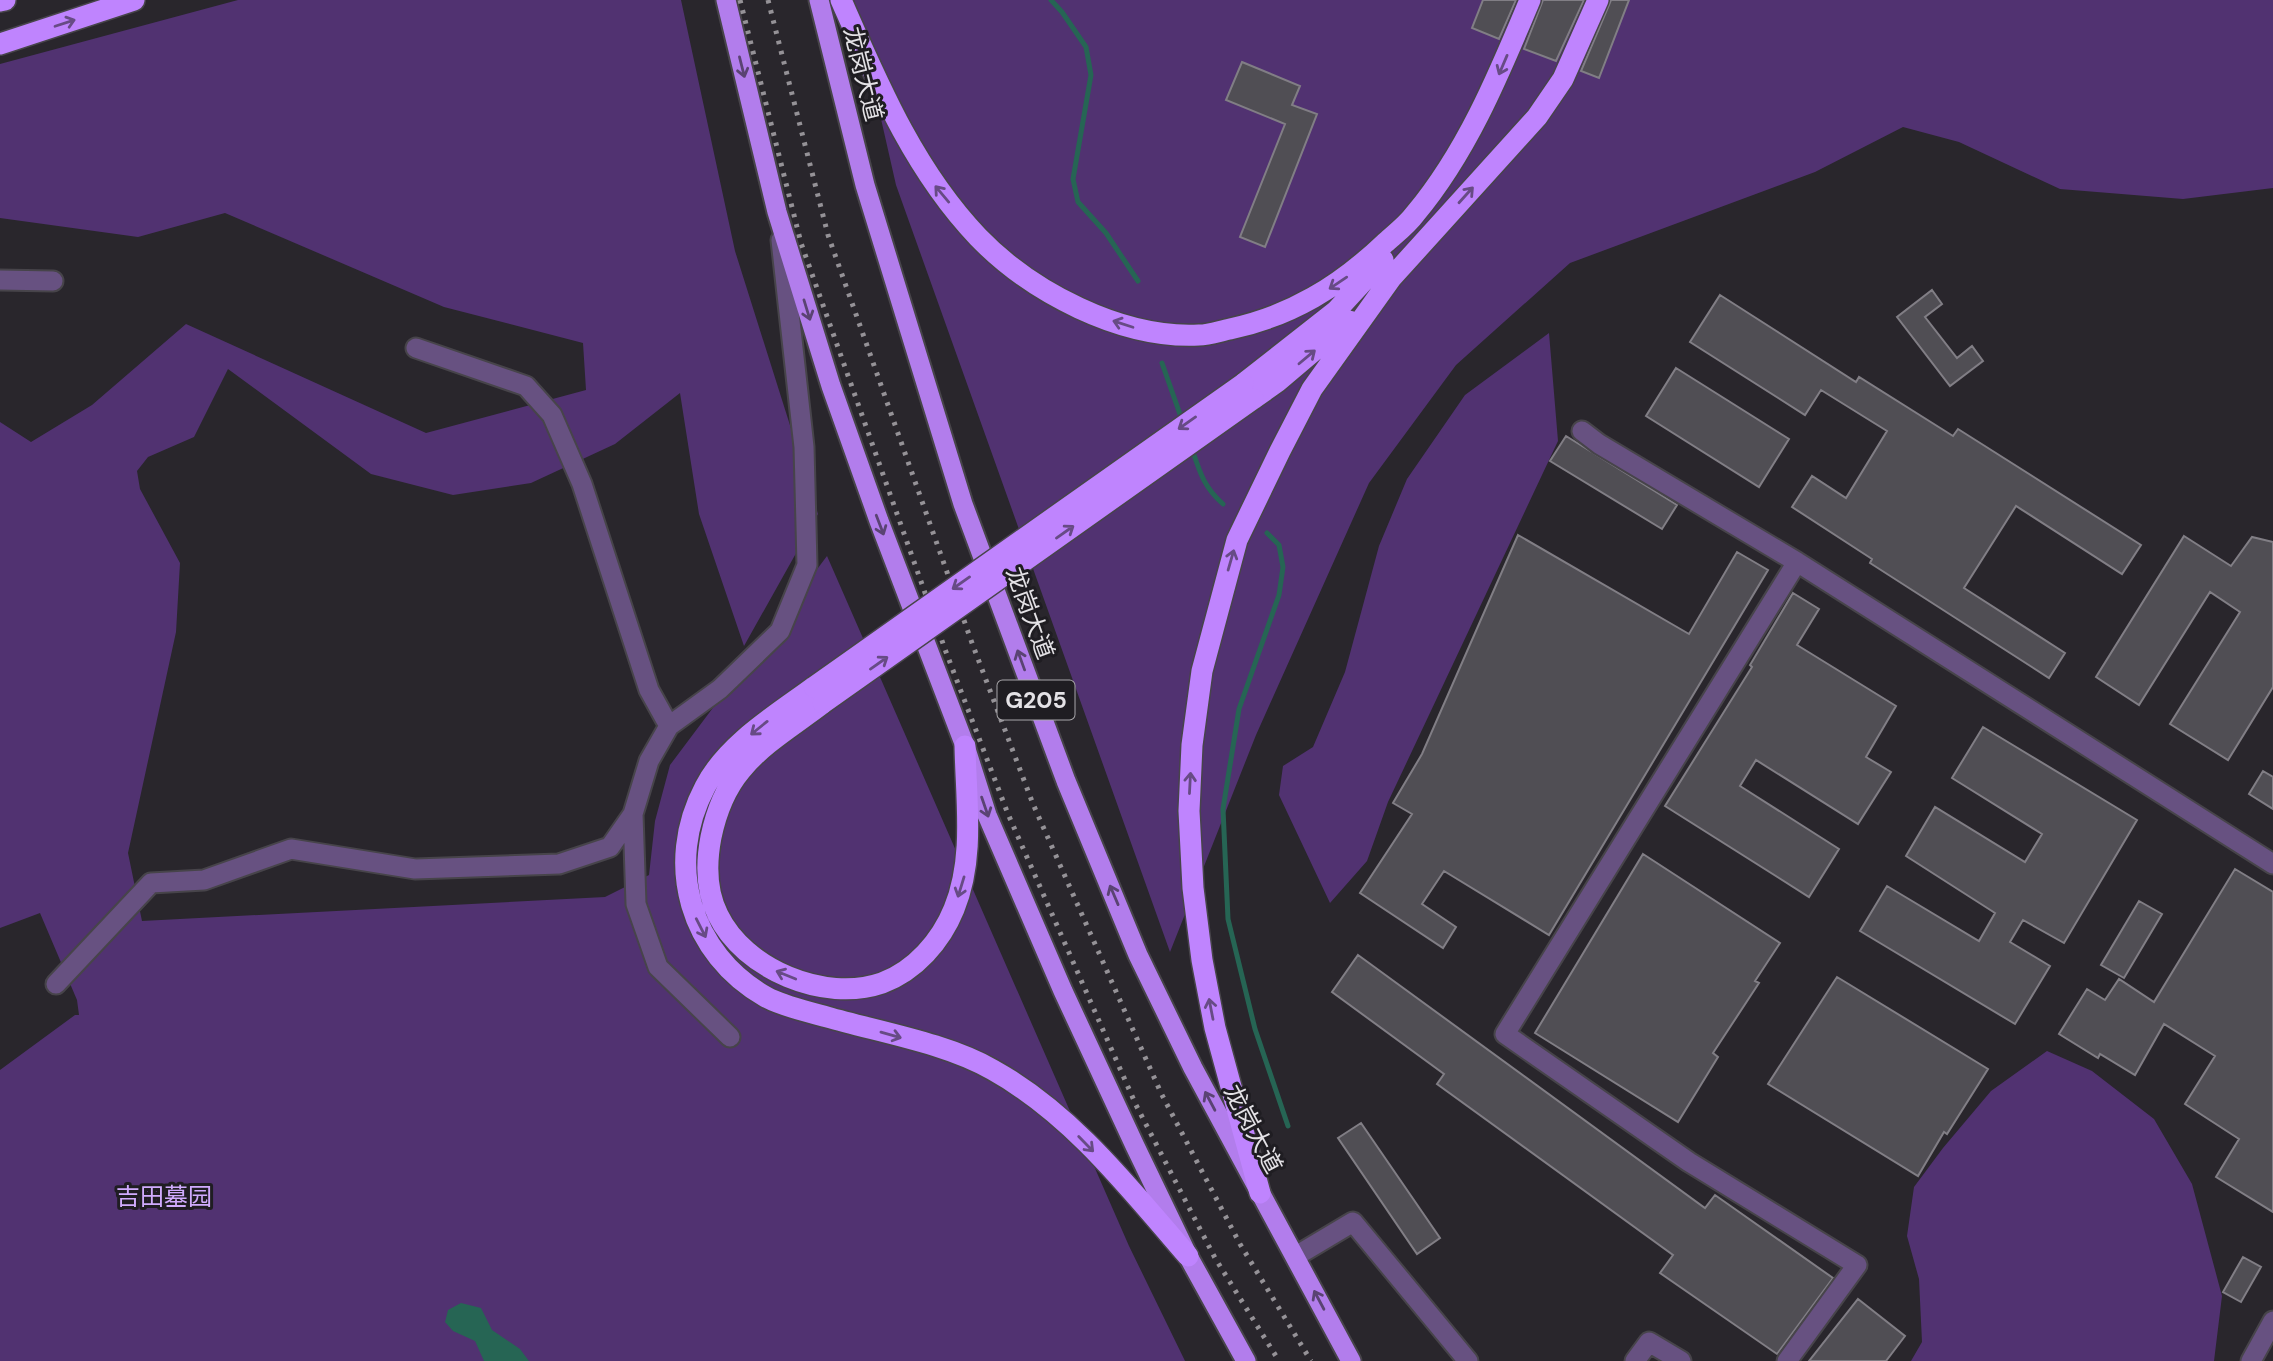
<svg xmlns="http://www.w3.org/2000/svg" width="2273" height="1361" viewBox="0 0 2273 1361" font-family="'DM Sans','Noto Sans SC',sans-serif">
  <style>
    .green { fill: #513271 }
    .water { fill: #266554 }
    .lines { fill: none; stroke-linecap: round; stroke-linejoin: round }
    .stream { stroke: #266554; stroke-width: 5 }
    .building { fill: #504e54; stroke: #817e85; stroke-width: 2 }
    .minor-casing { stroke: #47444a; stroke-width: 23 }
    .trunk-casing { stroke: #47444a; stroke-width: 23 }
    .motorway-casing { stroke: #47444a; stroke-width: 24 }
    .minor { stroke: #675181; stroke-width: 19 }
    .trunk { stroke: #b27dec; stroke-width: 19 }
    .motorway { stroke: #bf84fe; stroke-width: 21 }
    .rail { stroke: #959297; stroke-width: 5; stroke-dasharray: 3.5 7; stroke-linecap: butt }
    .motorway-bridge-casing { stroke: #47444a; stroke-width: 24; stroke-linecap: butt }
    .motorway-bridge { stroke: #bf84fe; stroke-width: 21 }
    .oneway { stroke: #674b85 }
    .oneway2 { stroke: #5a4373 }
    .labels { text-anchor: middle; stroke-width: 6; stroke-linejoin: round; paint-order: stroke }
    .shield { fill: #1f1d22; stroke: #a9a7ab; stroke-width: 2 }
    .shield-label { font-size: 23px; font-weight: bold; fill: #e4e2e6 }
    .street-label { font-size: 24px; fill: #e4e2e6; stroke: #1f1d22 }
    .park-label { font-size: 24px; fill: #d0abfd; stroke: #1f1d22 }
  </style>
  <rect width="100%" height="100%" fill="#29262c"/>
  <path class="green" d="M238,0H681L735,251L818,514L744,646L699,514L680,393L615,444L531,483L453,495L371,474L228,369L194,437L148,457L137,471L140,489L180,563L176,632L128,853L142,921L605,897L649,875L655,821L670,765L827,556L1129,1246L1185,1361H0V1070L75,1015H79L77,1000L40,913L0,928V422L31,442L92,405L186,324L426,433L586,390L583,343L444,307L225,213L138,237L0,218V64Z
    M854,0H2273V188L2183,199L2060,189L1959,142L1903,127L1815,172L1570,263L1456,365L1369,483L1256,735L1170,952L896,185Z
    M1549,333L1558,441L1388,802L1367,861L1330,903L1279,795L1283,766L1313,747L1345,672L1379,546L1407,479L1465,395Z
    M2047,1051L2092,1071L2154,1119L2192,1184L2222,1296L2214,1361H1911L1922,1342L1919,1279L1907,1236L1914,1187L1943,1148L1991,1091Z"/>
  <path class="water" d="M461,1303L481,1308L492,1330L520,1349L529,1361H484L475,1341L453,1331L445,1322L448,1310Z"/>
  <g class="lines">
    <path class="stream" d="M1051,0L1062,12L1086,47L1091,75L1073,179L1078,202L1106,233L1138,281
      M1162,363L1182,420
      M1192,449C1200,473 1204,487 1223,504
      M1267,533L1279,545L1283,567L1279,595L1239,709L1223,809L1228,919L1255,1029L1288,1126"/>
  </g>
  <path class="building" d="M1483,0H1516L1499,39L1472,28Z
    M1543,0H1584L1556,61L1524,49Z
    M1611,0H1629L1599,78L1581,71Z
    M1242,62L1300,86L1292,105L1317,114L1265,247L1240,237L1285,124L1226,100Z
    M1932,290L1942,304L1925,317L1957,358L1972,346L1983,361L1950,386L1897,317Z
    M1720,295L1856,382L1859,377L1953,436L1958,429L2141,545L2122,574L2016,506L1964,588L2065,653L2049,678L1870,563L1872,559L1792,507L1812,476L1846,498L1887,431L1821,390L1805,415L1690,342Z
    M1676,368L1789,439L1759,487L1646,416Z
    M1566,436L1677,505L1662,529L1550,461Z
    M1518,535L1689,634L1737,552L1768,570L1549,935L1444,871L1422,904L1456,927L1443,948L1360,893L1412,814L1393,803L1422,754Z
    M2184,536L2231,566L2252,537L2273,542V687L2228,760L2170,724L2240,612L2210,592L2139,705L2096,677Z
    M1793,593L1819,609L1797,645L1896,706L1866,757L1891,772L1858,824L1756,760L1740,786L1839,849L1809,897L1665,806L1752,667L1750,665Z
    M1983,727L2137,820L2064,943L2023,920L2010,942L2050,966L2015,1024L1860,931L1887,886L1979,941L1995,913L1906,856L1935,807L2025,862L2042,834L1952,778Z
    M2263,771L2273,777V809L2249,794Z
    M1643,854L1780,943L1755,981L1759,983L1713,1053L1718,1057L1678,1122L1535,1033Z
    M2235,869L2273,892V1212L2216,1177L2239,1139L2185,1104L2215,1056L2164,1024L2135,1075L2100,1054L2098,1058L2059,1034L2087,989L2105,1000L2119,979L2154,1002Z
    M2139,901L2162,914L2124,978L2101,965Z
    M1358,955L1705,1208L1715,1195L1833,1278L1777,1354L1660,1273L1673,1255L1437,1084L1444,1074L1332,992Z
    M1837,977L1988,1069L1947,1134L1944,1132L1918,1176L1768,1084Z
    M1361,1123L1440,1238L1417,1254L1338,1138Z
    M2243,1257L2261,1267L2241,1302L2223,1292Z
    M1858,1299L1905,1336L1886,1361H1809Z"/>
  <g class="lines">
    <g class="minor-casing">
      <path id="minor" d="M0,280L53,281
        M416,348L526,386L552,415L582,484L649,690L669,726
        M1582,431L1599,444L1797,562L2273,864
        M633,814L636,904L658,967L730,1037
        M56,984L151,883L204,880L291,849L415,869L559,864L610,847L633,814L649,761L669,726L720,689L780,631L807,565L804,447L781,240
        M1296,1256L1353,1222L1468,1361
        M1635,1361L1649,1342L1681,1361
        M1787,1361L1857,1265L1689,1162L1505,1034L1797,562
        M2251,1361L2273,1321"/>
    </g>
    <g class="trunk-casing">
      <path id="trunk" d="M726,0L777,212L831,386L879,521L965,746L987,815L1063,991L1135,1146L1188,1256L1246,1361
        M819,0L865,185L963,504L1066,781L1138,955L1193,1068L1351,1361"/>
    </g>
    <g class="motorway-casing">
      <path id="motorway" d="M841,0C878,84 914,170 978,237C1031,292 1121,339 1199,335C1209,335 1220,331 1230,329C1291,316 1340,286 1385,243C1395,234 1407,225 1415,214C1467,152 1499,74 1530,0
        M0,1L5,0
        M0,44L134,0
        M1384,286L1537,117L1563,79L1598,0
        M1243,384L1336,311L1383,260
        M1253,399L1277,382L1349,321
        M814,687C776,715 727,744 705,787C664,864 690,954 766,997C784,1007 807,1011 827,1017C879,1032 946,1043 993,1070C1072,1114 1130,1189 1188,1256
        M823,703C796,724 763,743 741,770C725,789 716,813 711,837C706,863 706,891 718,915C744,969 824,1003 882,983C915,971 941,941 954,909C975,858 966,800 965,746
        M1260,1193L1215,1028L1202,960L1193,888L1189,811L1192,745L1202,671L1237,540L1280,451L1312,389L1392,277"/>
    </g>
    <use href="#minor" class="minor"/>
    <use href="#trunk" class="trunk"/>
    <use href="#motorway" class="motorway"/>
    <path class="rail" d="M740,0L801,243L946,652L1008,814L1136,1105L1215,1258L1279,1361
      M768,0L828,235L972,643L1033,804L1161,1093L1240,1244L1311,1361"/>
    <g class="motorway-bridge-casing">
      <path id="motorway-bridge" d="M814,687L1243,384
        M823,703L1253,399"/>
    </g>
    <use href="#motorway-bridge" class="motorway-bridge"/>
  </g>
  <defs><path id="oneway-shaft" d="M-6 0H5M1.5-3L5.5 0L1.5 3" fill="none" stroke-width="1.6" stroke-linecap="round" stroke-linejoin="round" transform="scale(1.75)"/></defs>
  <g class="oneway">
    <use href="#oneway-shaft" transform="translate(65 23) rotate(-18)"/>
    <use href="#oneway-shaft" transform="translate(1503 65) rotate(113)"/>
    <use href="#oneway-shaft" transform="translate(942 194) rotate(-130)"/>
    <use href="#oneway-shaft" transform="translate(1466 195) rotate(-48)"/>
    <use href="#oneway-shaft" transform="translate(1338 283) rotate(146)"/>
    <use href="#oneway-shaft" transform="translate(1123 324) rotate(-162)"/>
    <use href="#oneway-shaft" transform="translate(1307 357) rotate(-40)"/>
    <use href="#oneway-shaft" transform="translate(1187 423) rotate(145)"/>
    <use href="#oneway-shaft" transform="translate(1065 532) rotate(-35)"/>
    <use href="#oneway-shaft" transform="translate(1231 560) rotate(-74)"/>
    <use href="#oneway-shaft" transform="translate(961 583) rotate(145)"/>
    <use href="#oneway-shaft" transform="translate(879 663) rotate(-35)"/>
    <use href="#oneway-shaft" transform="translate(759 728) rotate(141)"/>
    <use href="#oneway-shaft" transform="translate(1190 783) rotate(-87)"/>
    <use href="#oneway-shaft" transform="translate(961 887) rotate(107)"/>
    <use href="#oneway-shaft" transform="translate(701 928) rotate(63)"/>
    <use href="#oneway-shaft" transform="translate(786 975) rotate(-158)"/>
    <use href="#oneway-shaft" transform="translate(1211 1009) rotate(-101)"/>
    <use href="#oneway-shaft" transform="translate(891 1035) rotate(16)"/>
    <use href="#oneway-shaft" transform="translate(1086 1144) rotate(46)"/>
  </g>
  <g class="oneway2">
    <use href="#oneway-shaft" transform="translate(742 67) rotate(76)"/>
    <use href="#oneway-shaft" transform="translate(807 310) rotate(73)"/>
    <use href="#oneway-shaft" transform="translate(880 525) rotate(69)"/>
    <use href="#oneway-shaft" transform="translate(1021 660) rotate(-110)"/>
    <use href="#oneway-shaft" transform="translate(985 807) rotate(71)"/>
    <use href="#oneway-shaft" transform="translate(1114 895) rotate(-113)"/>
    <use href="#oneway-shaft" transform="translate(1210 1101) rotate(-118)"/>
    <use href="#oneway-shaft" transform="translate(1319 1300) rotate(-118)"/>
  </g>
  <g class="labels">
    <rect class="shield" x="997.5" y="680.5" width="77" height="39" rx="5"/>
    <g class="shield-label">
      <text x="1036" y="708">G205</text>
    </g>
    <g class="street-label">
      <text transform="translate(863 74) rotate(76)" y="8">龙岗大道</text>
      <text transform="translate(1030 613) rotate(70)" y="8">龙岗大道</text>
      <text transform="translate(1253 1129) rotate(62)" y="8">龙岗大道</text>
    </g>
    <g class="park-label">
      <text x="164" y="1205">吉田墓园</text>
    </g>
  </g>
</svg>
